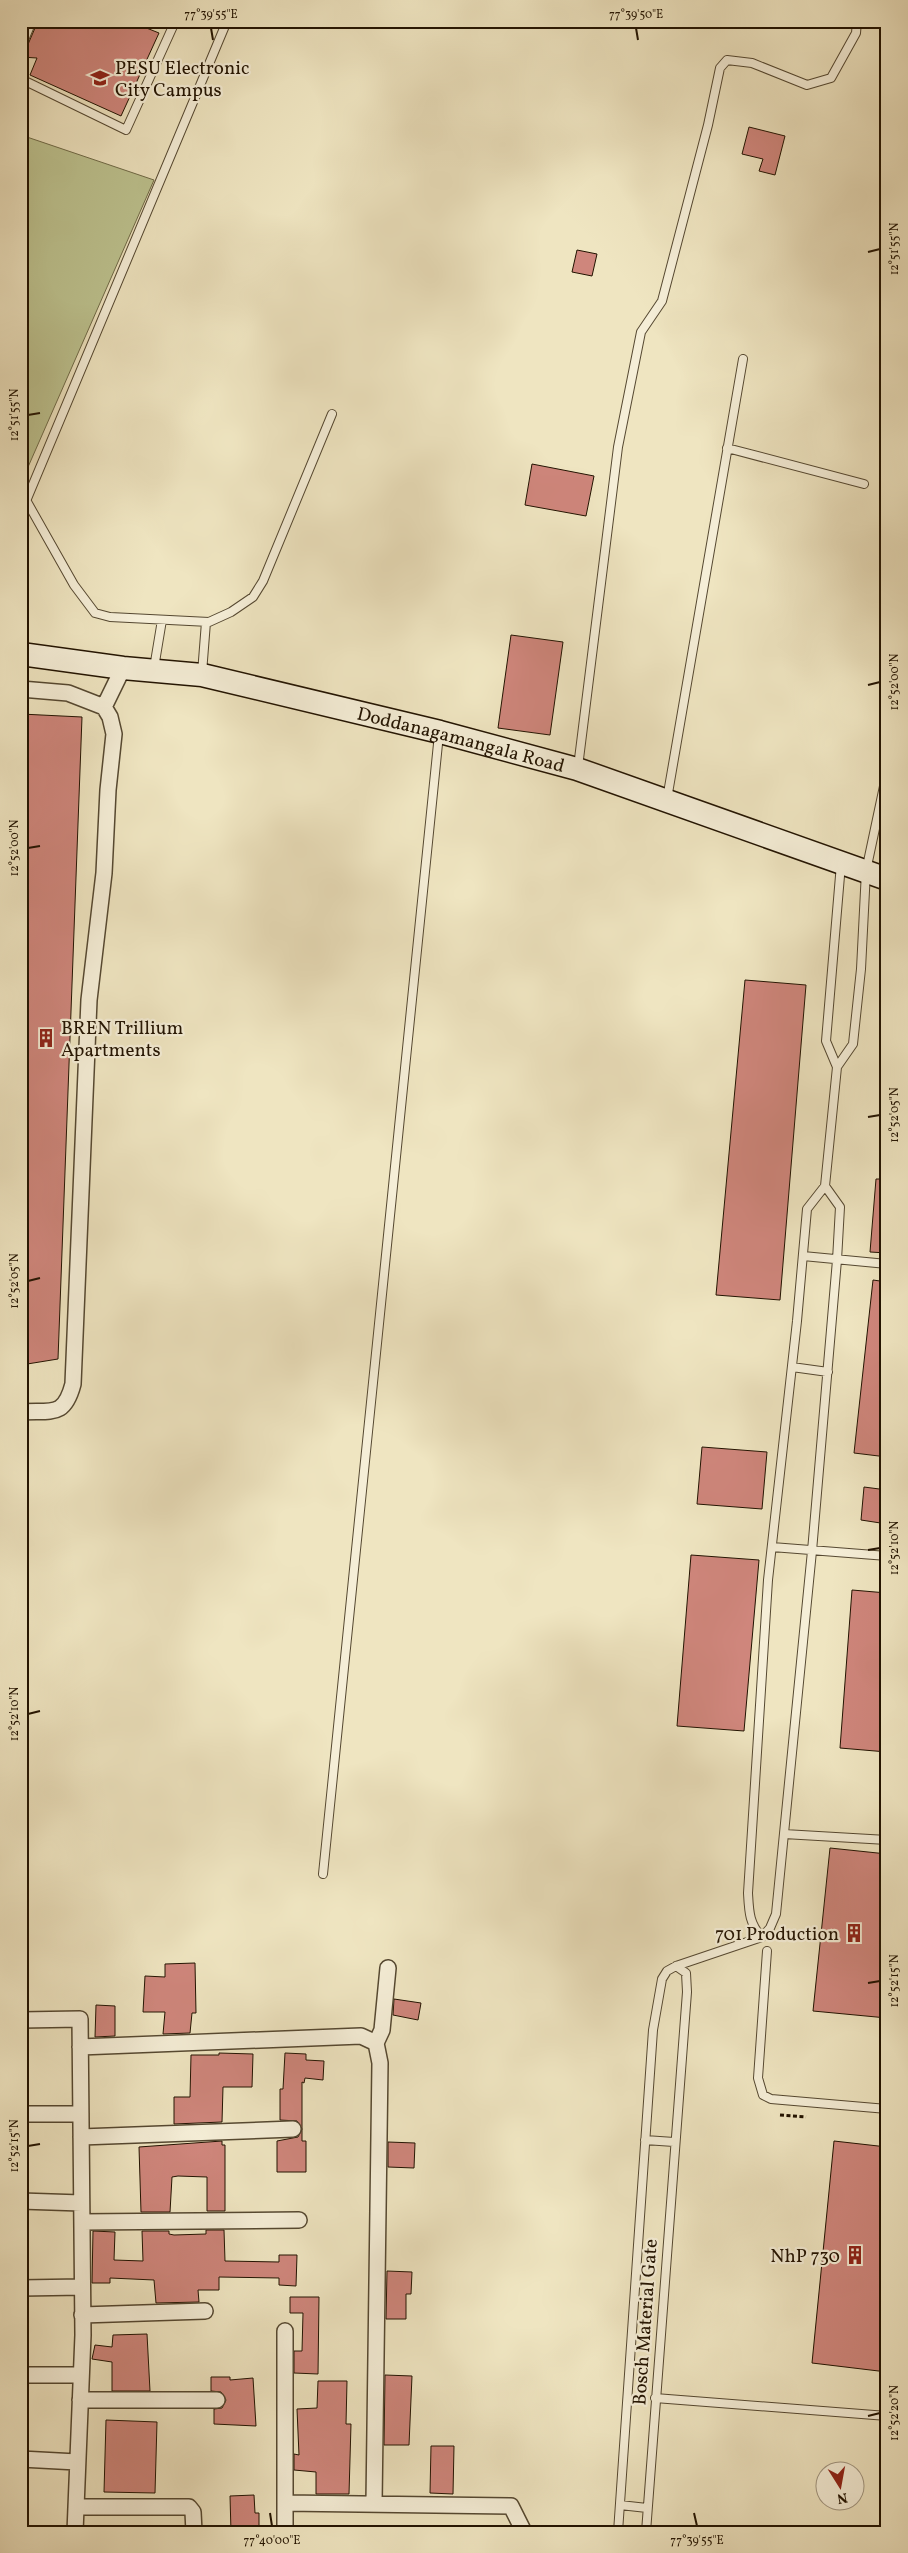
<svg xmlns="http://www.w3.org/2000/svg" width="908" height="2553" viewBox="0 0 908 2553" font-family="Vollkorn,serif">
  <style>
    .green { fill: #bdc390; stroke: #706b48 }
    .building { fill: #cf867c; stroke: #221301 }
    .lines { fill: none; stroke-linecap: round; stroke-linejoin: round }
    .lane-casing { stroke: #554831; stroke-width: 10 }
    .street-casing { stroke: #554831; stroke-width: 18 }
    .secondary-casing { stroke: #221301; stroke-width: 25 }
    .path { stroke: #221301; stroke-width: 3; stroke-dasharray: 4 2.5; stroke-linecap: butt }
    .lane { stroke: #f5eed7; stroke-width: 8 }
    .street { stroke: #f5eed7; stroke-width: 15 }
    .secondary { stroke: #f5eed7; stroke-width: 22 }
    .ticks { fill: none; stroke: #221301; stroke-width: 2 }
    .labels { text-anchor: middle; stroke-width: 4.5; stroke-linejoin: round; paint-order: stroke }
    .poi-label { font-size: 19px; fill: #221301; stroke: #f5eed7; text-anchor: start }
    .street-label { font-size: 19px; fill: #221301; stroke: #f5eed7 }
    .neatline { fill: none; stroke: #221301; stroke-width: 2 }
    .ticks-label { font-size: 12px; text-anchor: middle; fill: #221301 }
  </style>
  <rect width="100%" height="100%" fill="#efe5c1"/>
  <filter id="stains"><feTurbulence type="fractalNoise" baseFrequency=".004" numOctaves="4"/><feColorMatrix values="0 0 0 0 .2 0 0 0 0 .09 0 0 0 0 .02 0 0 0 .5 -.17"/></filter>
  <radialGradient id="worn" r=".72"><stop offset=".6" stop-color="#630" stop-opacity="0"/><stop offset="1" stop-color="#630" stop-opacity=".3"/></radialGradient>
  <path class="green" d="M21,135L154,180L21,483Z"/>
  <path class="building" d="M38,21H129L159,33L121,116L30,75L37,58L21,57V53L26,49Z
    M749,127L785,136L775,175L759,171L763,159L742,154Z
    M577,250L597,254L592,276L572,272Z
    M532,464L594,476L586,516L525,505Z
    M511,635L563,642L550,735L498,728Z
    M21,714L82,717L58,1359L21,1365Z
    M745,980L806,985L780,1300L716,1295Z
    M876,1179H887V1253L870,1252Z
    M873,1280L887,1282V1457L854,1453Z
    M702,1447L767,1452L762,1509L697,1504Z
    M864,1487L887,1490V1524L861,1520Z
    M691,1555L759,1560L744,1731L677,1726Z
    M852,1590L887,1593V1752L840,1748Z
    M830,1848L887,1854V2018L813,2011Z
    M195,1963L196,2013H192L190,2033L163,2034L165,2012H143L145,1976L165,1977V1964Z
    M394,1999L421,2003L418,2020L393,2015Z
    M96,2005L115,2006V2036L95,2037Z
    M219,2053L253,2054L252,2087H223L222,2122L174,2124V2097H190L191,2055H219Z
    M285,2053L306,2054V2060L324,2061L323,2080L305,2078L304,2083L302,2082V2141H306V2172H277V2141L298,2137L302,2129L297,2121L280,2120V2089H283Z
    M222,2141V2145H225V2211H207V2177L178,2176L172,2177L170,2212H141L139,2147Z
    M834,2141L887,2147V2372L812,2363Z
    M388,2142L415,2143L414,2168L388,2167Z
    M206,2230H224L225,2261L279,2262V2255H297L296,2286L279,2285V2278L219,2277V2290H198L199,2302L156,2303L154,2280L110,2278V2283H92L93,2231L115,2232L114,2260L143,2261L142,2231H169V2234L174,2235L206,2234Z
    M387,2271L412,2272L411,2294H406V2319H386Z
    M290,2297H319L318,2374L294,2373V2351H302L303,2313H290Z
    M147,2334L150,2391H112V2362L92,2359L95,2345L112,2347L113,2335Z
    M385,2375L412,2376L409,2445H384Z
    M211,2377H230V2380L253,2378L256,2426L214,2424V2409L222,2408L226,2400L221,2392L211,2391Z
    M318,2381H347L346,2424H351L349,2494H316V2472L294,2470V2454L299,2455L297,2409L317,2408Z
    M106,2420L157,2422L155,2493L104,2492Z
    M431,2446H454L453,2494L430,2493Z
    M254,2495L255,2513H259V2532H231L230,2496Z"/>
  <g class="lines">
    <g class="lane-casing">
      <path id="lane" d="M21,47L32,21
        M21,79L126,130L174,24L168,21
        M727,448L864,484
        M26,500L74,585L95,613L110,617L209,622L231,612L253,597L263,581L332,414
        M21,513L227,21
        M154,668L162,620
        M202,673L206,622
        M578,767L618,447L641,332L662,301L708,125L720,68L727,60L752,63L807,85L831,78L856,33L857,21
        M667,799L743,359
        M837,1067L826,1041L841,864
        M803,1256L887,1264
        M792,1367L828,1372
        M772,1547L887,1556
        M784,1834L887,1840
        M323,1874L439,734
        M762,1937C749,1924 749,1911 748,1893L768,1580L797,1321L807,1209L825,1186L837,1067L853,1044L861,969L866,871L887,772
        M767,1951L758,2078L763,2095L771,2099L887,2109
        M645,2140L674,2142
        M655,2398L887,2416
        M620,2505L647,2508
        M618,2532L653,2030L662,1979L667,1971L676,1966L762,1937L770,1928L776,1914L812,1551L837,1260L840,1207L825,1186
        M646,2532L687,1992L686,1973L676,1966"/>
    </g>
    <g class="street-casing">
      <path id="street" d="M21,689L68,693L104,707L110,717L114,734L108,790L104,873L89,1000L73,1384C64,1418 52,1410 21,1412
        M104,707L123,668
        M21,2020L80,2019L83,2335L75,2532
        M376,2043L382,2030L388,1968
        M80,2047L361,2036L376,2043L380,2063L374,2503
        M21,2114H81
        M81,2137L293,2129
        M21,2201L81,2203
        M82,2222L299,2220
        M21,2288L82,2287
        M82,2315L205,2311
        M21,2375H81
        M80,2400H217
        M21,2459L77,2462
        M285,2503L511,2506L524,2532
        M76,2507H189L193,2512L194,2532
        M285,2532V2331"/>
    </g>
    <g class="secondary-casing">
      <g id="secondary">
        <path id="s1" d="M21,654L123,668L202,675L440,732L577,769L887,879"/>
      </g>
    </g>
    <path class="path" d="M780,2115L806,2117"/>
    <use href="#lane" class="lane"/>
    <use href="#street" class="street"/>
    <use href="#secondary" class="secondary"/>
  </g>
  <path class="ticks" d="M211,28L213,40M636,28L638,40M868,252L880,249M28,415L40,413M868,685L880,682M28,848L40,846M868,1117L880,1115M28,1281L40,1278M868,1550L880,1548M28,1714L40,1711M868,1983L880,1981M28,2146L40,2144M868,2416L880,2413M270,2513L272,2526M694,2513L697,2526"/>
  <defs>
    <g id="university-bare" transform="scale(1.5)"><path d="M0-5L7-2L0 1L-7-2ZM-4 1L0 2.5L4 1V4Q0 6-4 4Z" fill="#8f2418" stroke="#f5eed7" stroke-width="2.5" paint-order="stroke"/></g>
    <g id="building-bare" transform="scale(1.5)"><path d="M-4-6H4V6H1V3H-1V6H-4ZM-2.5-4.3h1.7v1.8h-1.7ZM.8-4.3h1.7v1.8H.8ZM-2.5-1h1.7V.8h-1.7ZM.8-1h1.7V.8H.8Z" fill="#8f2418" stroke="#f5eed7" stroke-width="2.5" paint-order="stroke"/></g>
  </defs>
  <g fill-rule="evenodd">
    <use href="#university-bare" x="100" y="78"/>
    <use href="#building-bare" x="46" y="1038"/>
    <use href="#building-bare" x="854" y="1933"/>
    <use href="#building-bare" x="855" y="2255"/>
  </g>
  <g class="labels">
    <g class="poi-label">
      <text x="115" y="74">PESU Electronic<tspan x="115" dy="22">City Campus</tspan></text>
      <text x="61" y="1034">BREN Trillium<tspan x="61" dy="22">Apartments</tspan></text>
      <text x="839" y="1940" text-anchor="end">701 Production</text>
      <text x="840" y="2262" text-anchor="end">NhP 730</text>
    </g>
    <g class="street-label">
      <text dy="7" stroke="none"><textPath href="#s1" startOffset="449">Doddanagamangala Road</textPath></text>
      <text transform="translate(644 2322) rotate(-86)" y="7">Bosch Material Gate</text>
    </g>
  </g>
  <rect width="908" height="2553" fill="none" stroke="#efe5c1" stroke-width="55"/>
  <g transform="translate(840 2486) rotate(169)"><circle r="24" fill="#f5eed7" stroke="#a19681"/>
  <path d="M0-4L9 19L0 12L-9 19Z" fill="#8f2418"/>
  <text y="-8" font-size="14" font-weight="bold" text-anchor="middle" fill="#221301">N</text>
  </g>
  <rect x="28" y="28" width="852" height="2498" class="neatline"/>
  <g class="ticks-label">
    <text x="211" y="18">77°39'55"E</text>
    <text x="636" y="18">77°39'50"E</text>
    <text transform="translate(894 249) rotate(-90)" y="4">12°51'55"N</text>
    <text transform="translate(14 415) rotate(-90)" y="4">12°51'55"N</text>
    <text transform="translate(894 682) rotate(-90)" y="4">12°52'00"N</text>
    <text transform="translate(14 848) rotate(-90)" y="4">12°52'00"N</text>
    <text transform="translate(894 1115) rotate(-90)" y="4">12°52'05"N</text>
    <text transform="translate(14 1281) rotate(-90)" y="4">12°52'05"N</text>
    <text transform="translate(894 1548) rotate(-90)" y="4">12°52'10"N</text>
    <text transform="translate(14 1714) rotate(-90)" y="4">12°52'10"N</text>
    <text transform="translate(894 1981) rotate(-90)" y="4">12°52'15"N</text>
    <text transform="translate(14 2146) rotate(-90)" y="4">12°52'15"N</text>
    <text transform="translate(894 2413) rotate(-90)" y="4">12°52'20"N</text>
    <text x="272" y="2544">77°40'00"E</text>
    <text x="697" y="2544">77°39'55"E</text>
  </g>
  <rect width="100%" height="100%" filter="url(#stains)"/>
  <rect width="100%" height="100%" fill="url(#worn)"/>
</svg>
